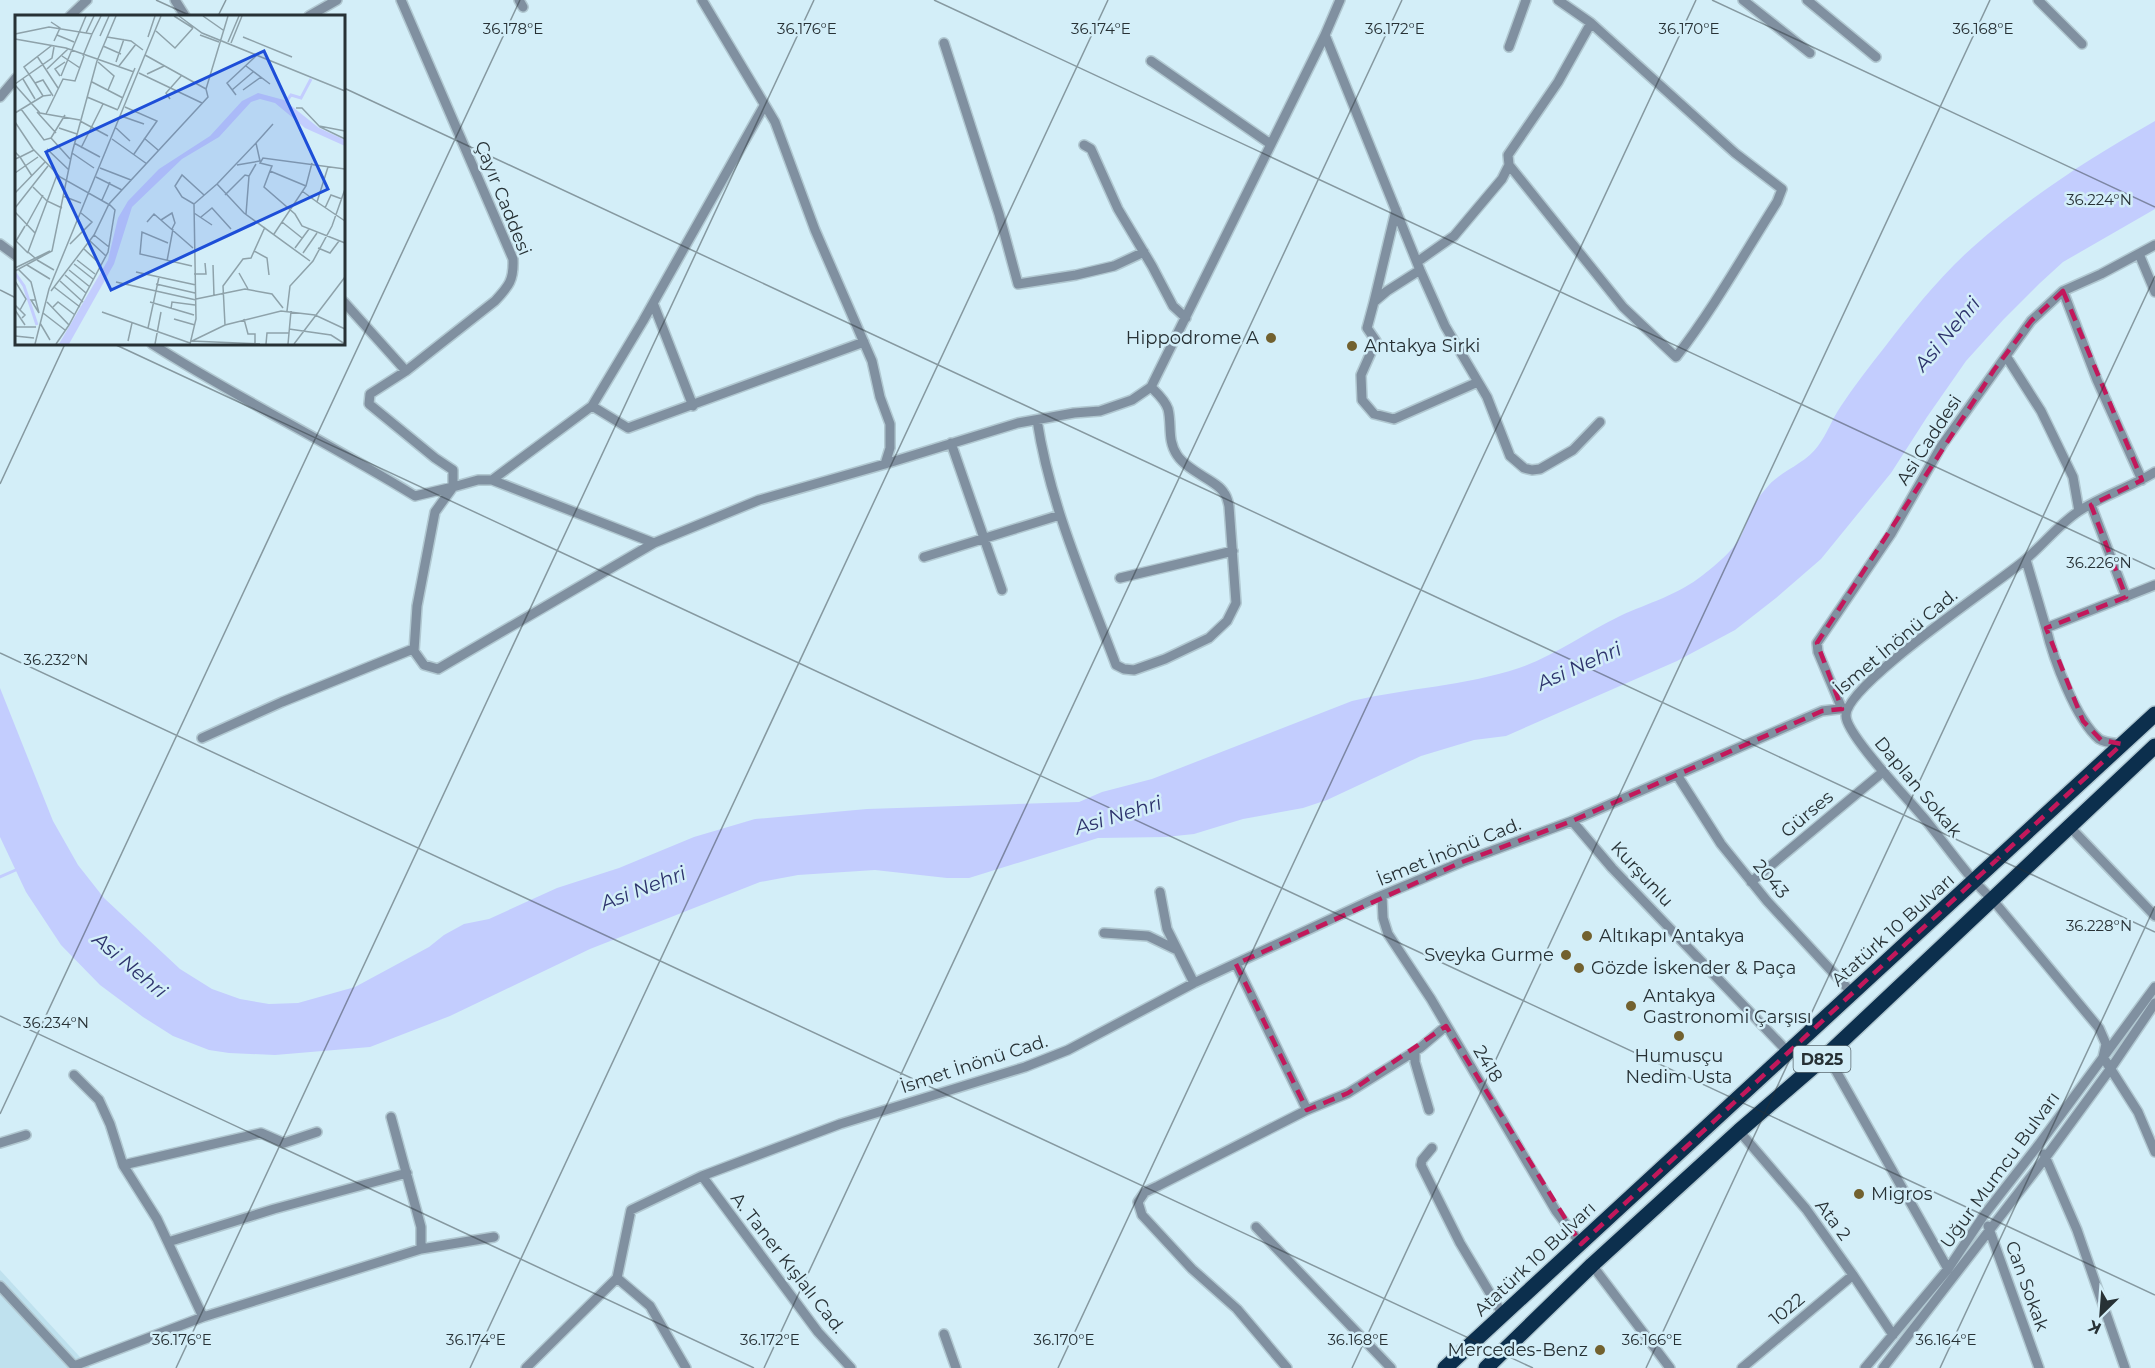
<svg xmlns="http://www.w3.org/2000/svg" width="2155" height="1368" viewBox="0 0 2155 1368" font-family="Montserrat,sans-serif">
  <style>
    .built { fill: #bfe1ee }
    .water { fill: #c3cdfe }
    .lines { fill: none; stroke-linecap: round; stroke-linejoin: round }
    .stream { stroke: #c3cdfe; stroke-width: 3 }
    .minor-casing { stroke: #b1c8d1; stroke-width: 12 }
    .highway-casing { stroke: #b1c8d1; stroke-width: 18 }
    .minor { stroke: #8090a0; stroke-width: 9 }
    .highway { stroke: #0c2f4d; stroke-width: 15 }
    .marked { fill: none; stroke: #c2185b; stroke-width: 4.5; stroke-dasharray: 12 8; stroke-linejoin: round }
    .ticks { fill: none; stroke: #273135; stroke-width: 1.5; stroke-opacity: 0.45 }
    .poi-dot { fill: #72612f; stroke: #d3eef8; stroke-width: 2 }
    .labels { text-anchor: middle; stroke-width: 5; stroke-linejoin: round; paint-order: stroke }
    .shield { fill: #d3eef8; stroke: #5b6a70; stroke-width: 1.5 }
    .shield-label { font-size: 16px; font-weight: bold; fill: #273135 }
    .street-label { font-size: 18px; fill: #273135; stroke: #d3eef8 }
    .poi-label { font-size: 18px; fill: #273135; stroke: #d3eef8; text-anchor: start }
    .water-label { font-size: 20px; font-style: italic; fill: #2d336c; stroke: #d3eef8 }
    .inset-river { fill: none; stroke: #c3cdfe; stroke-width: 3 }
    .inset-road { fill: none; stroke: #8ea2aa; stroke-width: 1.5 }
    .view { fill: #1d4ed8; fill-opacity: 0.15; stroke: #1d4ed8; stroke-width: 3 }
    .inset-edge { fill: none; stroke: #273135; stroke-width: 3 }
    .ticks-label { font-size: 15px; text-anchor: middle; fill: #273135; stroke: #d3eef8; stroke-width: 5; stroke-linejoin: round; paint-order: stroke }
  </style>
  <rect width="100%" height="100%" fill="#d3eef8"/>
  <path class="built" d="M0,1270L90,1368H0Z"/>
  <path class="water" d="M2155,121V209L2063,262L2040,283L2003,320L1966,361L1927,417L1891,473L1821,559L1776,598L1735,630L1677,661L1506,736L1474,740L1421,756L1327,800L1303,808L1243,819L1194,834L1166,837L1098,838L969,878H947L875,870L798,875L760,882L590,949L450,1016L370,1047L275,1055L229,1053L209,1050L173,1036L143,1017L100,985L61,945L26,892L0,837V688L53,821L78,865L104,898L180,969L212,989L240,999L269,1004L298,1003L355,987L429,947L444,935L464,924L489,919L557,888L619,868L694,837L755,819L867,809L1079,802L1102,792L1152,779L1352,701C1407,688 1465,686 1519,668C1556,655 1585,633 1620,616C1648,603 1678,595 1703,575C1716,565 1735,549 1742,534C1751,513 1753,502 1769,485C1783,470 1806,463 1818,446C1827,434 1832,419 1841,406C1854,386 1869,367 1884,348C1911,313 1940,276 1973,247C2029,197 2090,158 2155,121Z"/>
  <g class="lines">
    <path class="stream" d="M0,877L18,869"/>
    <g class="minor-casing">
      <path id="minor" d="M175,0L185,16
        M519,0L523,7
        M702,0L775,122L815,230L872,361L880,397L890,424V448L885,464L1018,423L1074,413L1100,411L1132,400L1151,387L1325,35L1340,0
        M1743,0L1810,53
        M1807,0L1876,57
        M2038,0L2082,44
        M70,16L87,0
        M309,16L337,0
        M1325,35L1420,270L1445,326L1487,397L1510,456L1524,468L1532,470L1540,469L1573,450L1600,422
        M944,43L999,214L1018,284L1076,275L1114,266L1144,252
        M1509,47L1526,0
        M1151,61L1269,143
        M0,97L16,78
        M1084,145L1091,149L1118,209L1152,266L1173,306L1186,318
        M1509,165L1623,307L1676,357C1714,308 1744,254 1777,202L1782,189L1735,153L1591,23L1558,0
        M0,244L16,256
        M2139,254L2155,292
        M1417,262L1454,236L1502,179L1509,165L1508,155L1558,82L1591,23
        M1420,270L1387,291L1374,302L1367,328L1376,341L1361,375L1362,400L1374,414L1394,419L1478,382
        M2063,291L2097,380L2142,480
        M344,302L406,371
        M1374,302L1396,210
        M653,303L693,406
        M152,344C237,398 329,443 415,496L453,487V470L435,458L369,404L370,394L406,371L495,301C509,286 514,280 513,259L401,0
        M2006,356L2041,411L2073,477L2079,511
        M592,406L628,428L864,342
        M1037,420C1050,505 1086,585 1116,665L1124,669L1134,670L1165,659L1209,638L1227,621L1236,603L1229,506C1228,502 1227,496 1224,493C1218,481 1188,472 1177,455C1167,440 1172,425 1168,409C1165,400 1157,393 1151,387
        M951,443L1002,590
        M2155,472C2131,487 2102,496 2079,511C2058,525 2044,544 2025,560C1997,584 1844,685 1846,716C1846,735 1913,804 1928,823C1949,849 1967,876 1992,899L2099,1028L2106,1044L2103,1057L2138,1112L2155,1152
        M492,480L592,406L643,321L764,106
        M2091,505L2126,597
        M654,543L492,480H478L453,487L435,512L417,606L414,651L424,665L438,669L654,543L759,500L885,464
        M924,557L1060,515
        M2026,560L2046,628
        M1120,578L1233,551
        M1842,709L1818,652L1817,643L1891,534L1942,445L2031,321L2063,291L2101,274L2155,245
        M202,738L282,702L413,649
        M2122,744C2115,743 2105,743 2099,739C2076,720 2053,658 2046,628L2155,585
        M1677,775L1721,844L1767,901L1852,993
        M1572,821L1612,868L1788,1052
        M2069,826L2155,916
        M1751,882L1884,771
        M1160,892L1167,929L1194,983
        M1382,896L1383,918L1388,934L1431,999L1556,1211L1581,1244
        M1104,933L1148,936L1177,950
        M1236,964L1307,1110
        M1415,1051V1062L1429,1110
        M1827,1055L1948,1269
        M74,1075L99,1100L110,1124L123,1165L157,1219L203,1317
        M1739,1131L1806,1209L1853,1275L1893,1335
        M0,1143L26,1135
        M1432,1148L1422,1160L1421,1165L1460,1243L1503,1315
        M2044,1154L2077,1230L2125,1368
        M123,1165L261,1133L284,1143L317,1132
        M702,1176L818,1332L851,1368
        M1988,1226L2039,1368
        M1256,1227L1391,1368
        M168,1242L274,1209L407,1173
        M421,1249L494,1237
        M1592,1265L1670,1368
        M617,1278L650,1306L686,1368
        M0,1286L76,1368
        M944,1334L956,1368
        M74,1366L203,1317L421,1249V1227L391,1117
        M526,1368L617,1278L631,1210L702,1176L840,1124L1025,1067L1068,1050L1194,983L1376,898L1462,862L1572,821L1822,711L1847,708
        M1287,1368L1237,1309L1192,1269L1142,1215L1138,1202L1145,1192L1158,1186L1307,1110L1348,1093L1420,1048L1446,1026
        M1742,1368L1853,1275
        M1865,1368L1948,1269L1984,1215L2040,1143L2155,987
        M1883,1368L2046,1157L2111,1068L2155,1003"/>
    </g>
    <g class="highway-casing">
      <path id="highway" d="M1445,1368L2155,714
        M1486,1368L1592,1265L1739,1131L1827,1055L2155,746"/>
    </g>
    <use href="#minor" class="minor"/>
    <use href="#highway" class="highway"/>
  </g>
  <path class="marked" d="M2063,291L2142,480L2091,505L2126,597L2046,628L2083,721L2101,740L2122,744L1581,1244L1446,1026L1348,1093L1307,1110L1236,964L1462,862L1572,821L1822,711L1842,709L1817,643L1994,370L2031,321Z"/>
  <path class="ticks" d="M156,0L191,16M934,0L2155,569M1712,0L2155,207M218,16L226,0M344,88L2155,932M0,290L16,298M114,344L2155,1295M0,484L65,344M0,653L1533,1368M0,1016L754,1368M0,1114L520,0M176,1368L814,0M470,1368L1108,0M764,1368L1402,0M1058,1368L1696,0M1352,1368L1990,0M1646,1368L2155,276M1940,1368L2155,906"/>
  <g class="poi-dot">
    <circle cx="1271" cy="338" r="6"/>
    <circle cx="1352" cy="346" r="6"/>
    <circle cx="1587" cy="936" r="6"/>
    <circle cx="1566" cy="955" r="6"/>
    <circle cx="1579" cy="968" r="6"/>
    <circle cx="1631" cy="1006" r="6"/>
    <circle cx="1679" cy="1036" r="6"/>
    <circle cx="1859" cy="1194" r="6"/>
    <circle cx="1600" cy="1350" r="6"/>
  </g>
  <g class="labels">
    <rect class="shield" x="1793.5" y="1046" width="57" height="26" rx="4.5"/>
    <g class="shield-label">
      <text x="1822" y="1065">D825</text>
    </g>
    <g class="street-label">
      <text transform="translate(503 198) rotate(68)" y="6">Çayır Caddesi</text>
      <text transform="translate(1929 440) rotate(-57)" y="6">Asi Caddesi</text>
      <text transform="translate(1896 642) rotate(-40)" y="6">İsmet İnönü Cad.</text>
      <text transform="translate(1918 787) rotate(50)" y="6">Daplan Sokak</text>
      <text transform="translate(1807 814) rotate(-40)" y="6">Gürses</text>
      <text transform="translate(1449 852) rotate(-22)" y="6">İsmet İnönü Cad.</text>
      <text transform="translate(1642 874) rotate(47)" y="6">Kurşunlu</text>
      <text transform="translate(1771 879) rotate(50)" y="6">2043</text>
      <text transform="translate(1893 930) rotate(-42)" y="6">Atatürk 10 Bulvarı</text>
      <text transform="translate(974 1064) rotate(-18)" y="6">İsmet İnönü Cad.</text>
      <text transform="translate(1488 1064) rotate(59)" y="6">2418</text>
      <text transform="translate(2000 1170) rotate(-54)" y="6">Uğur Mumcu Bulvarı</text>
      <text transform="translate(1833 1220) rotate(53)" y="6">Ata 2</text>
      <text transform="translate(1535 1259) rotate(-43)" y="6">Atatürk 10 Bulvarı</text>
      <text transform="translate(788 1263) rotate(52)" y="6">A. Taner Kışlalı Cad.</text>
      <text transform="translate(2027 1286) rotate(70)" y="6">Can Sokak</text>
      <text transform="translate(1787 1309) rotate(-40)" y="6">1022</text>
    </g>
    <g class="poi-label">
      <text x="1259" y="344" text-anchor="end">Hippodrome A</text>
      <text x="1364" y="352">Antakya Sirki</text>
      <text x="1599" y="942">Altıkapı Antakya</text>
      <text x="1554" y="961" text-anchor="end">Sveyka Gurme</text>
      <text x="1591" y="974">Gözde İskender &amp; Paça</text>
      <text x="1643" y="1002">Antakya<tspan x="1643" dy="21">Gastronomi Çarşısı</tspan></text>
      <text x="1679" y="1062" text-anchor="middle">Humusçu<tspan x="1679" dy="21">Nedim Usta</tspan></text>
      <text x="1871" y="1200">Migros</text>
      <text x="1588" y="1356" text-anchor="end">Mercedes-Benz</text>
    </g>
    <g class="water-label">
      <text transform="translate(1947 334) rotate(-50)" y="7">Asi Nehri</text>
      <text transform="translate(1579 666) rotate(-24)" y="7">Asi Nehri</text>
      <text transform="translate(1118 815) rotate(-17)" y="7">Asi Nehri</text>
      <text transform="translate(643 888) rotate(-21)" y="7">Asi Nehri</text>
      <text transform="translate(130 965) rotate(40)" y="7">Asi Nehri</text>
    </g>
  </g>
  <g transform="translate(15 15)">
    <rect width="330" height="330" fill="#d3eef8"/>
    <path d="M243,78L269,85L304,113L330,125V131L290,113L260,88L245,84L236,87L204,122L167,144L117,192L99,249L54,329H44L93,245L103,203L113,186L144,154L195,121L227,86Z" fill="#c3cdfe"/>
    <path class="inset-river" d="M270,88L276,80L286,83L296,64M0,258L9,271L22,310"/>
    <path class="inset-road" d="M159,1L178,13M164,1L187,18L330,76M188,1L208,15M36,7L45,13L39,26M141,16L160,33L178,13M71,18L79,1M0,19L34,12L77,19L86,1M42,20L59,27M185,20L204,27M85,21L94,1M92,22L116,26L128,35M133,22L140,1M228,22L277,42M0,24L51,33L119,57M213,27L224,1M216,28L227,1M36,31L9,52L20,68L28,65L38,81M88,31L106,39M130,40L191,74M22,41L43,73M47,41L65,53M68,41L77,19M82,46L101,1M83,47L99,61L93,75M101,47L109,24M104,51L121,29M231,51L255,69M32,54L53,34M124,58L187,88M132,59L149,51M45,61L40,54L50,47M46,61L71,1M8,64L20,84M77,67L108,83M20,68L28,81L36,80M0,69L37,43L39,32M0,70L25,98L65,105M217,75L238,57M228,75L246,62M221,80L212,68L242,40M72,82L103,95M155,84L151,78L167,60M110,92L142,106L119,139M281,93H287L305,112L330,124M6,94L29,125L36,123M103,94L120,53M22,97L41,118M0,98L28,81M31,99L48,64L60,66L69,41M106,101L129,109M65,106L93,121M0,107L18,134L45,162L93,189M304,111L330,116M44,113L62,119M101,113L115,126M36,123L55,144M36,123L50,100M129,123L143,135M97,124L132,149M59,128L85,142M241,128L258,109M66,133L88,89M32,134L54,155M0,137L5,142L19,135M57,138L79,153M0,144L5,142L17,161M313,152L302,187L330,206M85,153L116,165M255,156L249,172L280,199L287,211L330,228M255,156L257,151L245,148L248,143L330,154M255,156L291,171M0,158L23,142M81,162L107,175M202,169L241,128L245,146L222,150M18,172L32,186L47,193M287,176L302,187M0,178L30,147M210,180L230,160L234,161M48,181L66,188M87,185L95,167M179,189L167,182L160,171L167,160L189,180M0,193L33,151M310,193L316,180L327,184M0,197L20,218M179,198L197,210M231,199L234,161L241,149M186,202L197,193L216,214M146,205L157,198L160,208L157,214M132,207L139,199L178,233M267,207L287,223M10,211L1,226L13,238M11,211L28,180M259,219L291,171L297,148M79,220L94,232M75,226L91,241M153,228L127,217L125,239L177,251M55,229L77,207L66,198M280,233L294,214M303,233L315,238L324,226M69,234L85,249M239,236L252,243L254,260M288,238L302,218M20,243L13,237L42,160M22,245L39,255M62,245L80,259M152,246L158,214M59,249L78,264M12,250L35,264M198,250L199,281M0,253L35,236M3,254L16,267L24,298M54,255L75,272M0,256L37,236L57,138L82,46M121,257L181,270M224,258L233,274M179,259H191L190,248M50,260L71,278M0,266L11,284L5,295M45,266L68,287M101,267L181,285M141,269L180,278M39,272L65,292M36,276L79,220L94,189L193,82L191,74L213,1M181,284L230,274L257,279L268,293M21,285H16L24,298M32,287L54,310L93,237L100,195L94,189M135,287L179,300M0,290L10,300L7,303M38,292L43,287L60,300M156,294L157,287L180,290M0,295L10,310M272,296L275,271L298,246L317,211L330,174M87,297L175,328M28,298L50,315M159,304L180,310M229,304L233,319H240V328M25,308L35,325M210,310L208,271L228,244L236,243L250,212M0,312H21M133,313L144,262M274,314L316,320L330,329M0,321L19,323M113,326L117,308M176,326L245,329M177,326L210,310L266,296L300,300L330,314M20,329L34,274L146,1M41,329L54,310M140,329L146,297M175,329L181,304L179,189L202,169L229,198L295,246M251,329L252,318H274M273,329L276,296M279,329L330,262"/>
    <path class="view" d="M249,36L313,174L96,275L31,137Z"/>
    <rect width="330" height="330" class="inset-edge"/>
  </g>
  <g class="ticks-label">
    <text x="513" y="34">36.178°E</text>
    <text x="807" y="34">36.176°E</text>
    <text x="1101" y="34">36.174°E</text>
    <text x="1395" y="34">36.172°E</text>
    <text x="1689" y="34">36.170°E</text>
    <text x="1983" y="34">36.168°E</text>
    <text x="2099" y="205">36.224°N</text>
    <text x="2099" y="568">36.226°N</text>
    <text x="56" y="665">36.232°N</text>
    <text x="2099" y="931">36.228°N</text>
    <text x="56" y="1028">36.234°N</text>
    <text x="182" y="1345">36.176°E</text>
    <text x="476" y="1345">36.174°E</text>
    <text x="770" y="1345">36.172°E</text>
    <text x="1064" y="1345">36.170°E</text>
    <text x="1358" y="1345">36.168°E</text>
    <text x="1652" y="1345">36.166°E</text>
    <text x="1946" y="1345">36.164°E</text>
  </g>
  <g transform="translate(2101 1314) rotate(205)" stroke="#d3eef8" stroke-width="4.5" paint-order="stroke">
  <path d="M0-4.5L10 22L0 15L-10 22Z" fill="#273135"/>
  <text y="-9" font-size="16" font-weight="bold" text-anchor="middle" fill="#273135">K</text>
  </g>
</svg>
